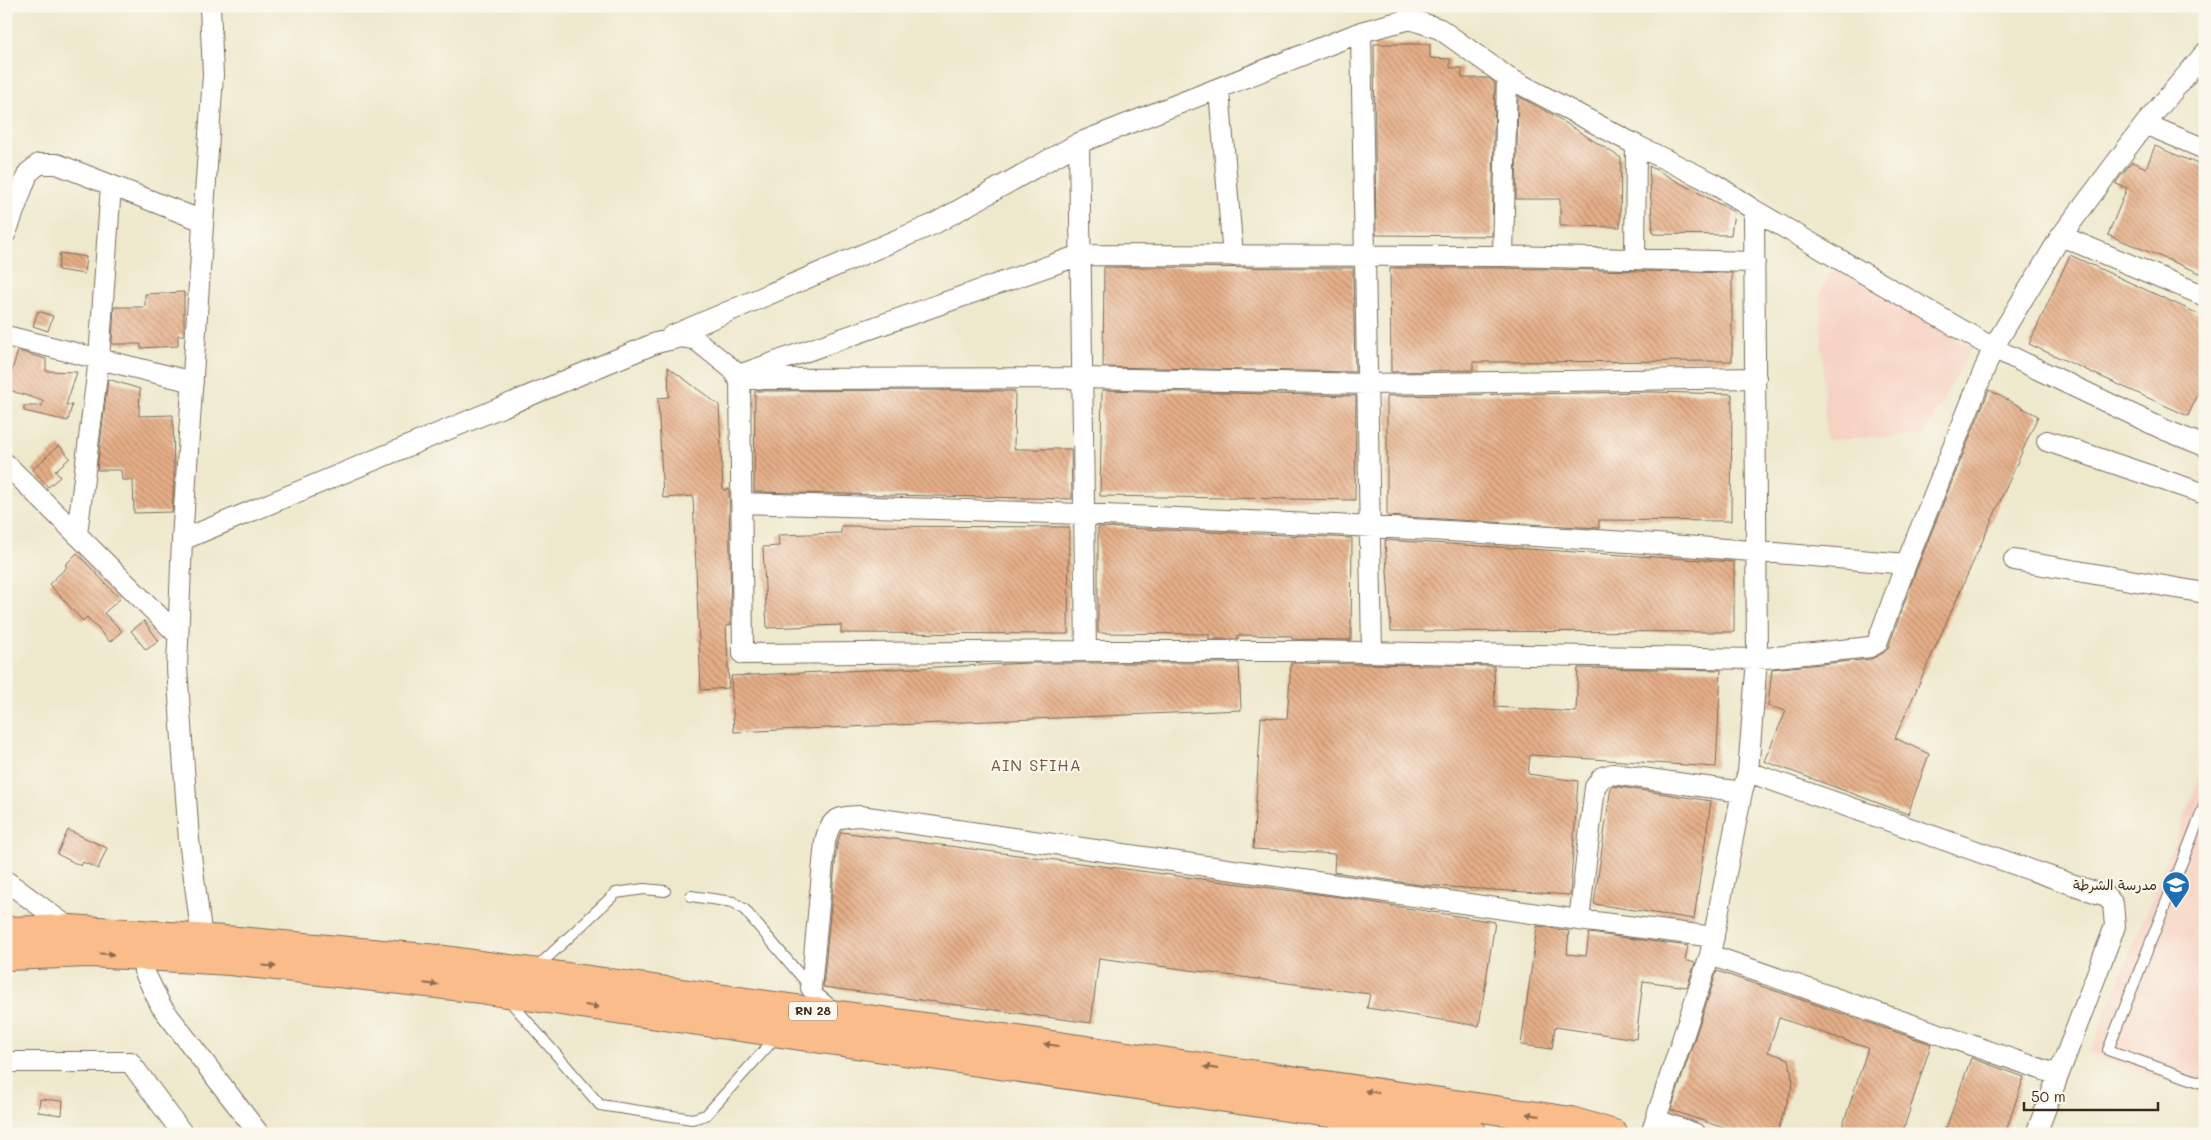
<svg xmlns="http://www.w3.org/2000/svg" width="2211" height="1140" viewBox="0 0 2211 1140" font-family="Mali,'Playpen Sans Arabic',sans-serif">
  <style>
    .built { fill: #f6d2c3 }
    .building { fill: url(#building-back-hatch) }
    .lines { fill: none; stroke-linecap: round; stroke-linejoin: round }
    .service-casing { stroke: #7a6c5b; stroke-width: 12 }
    .minor-casing { stroke: #7a6c5b; stroke-width: 22 }
    .trunk-casing { stroke: #7a6c5b; stroke-width: 30 }
    .service { stroke: #fff; stroke-width: 10 }
    .minor { stroke: #fff; stroke-width: 20 }
    .trunk { stroke: #f9bc8a; stroke-width: 28 }
    .oneway { fill: #906c4f }
    .labels { text-anchor: middle; stroke-width: 4.5; stroke-linejoin: round; paint-order: stroke }
    .shield { fill: #fbf7ec; stroke: #75685c; stroke-width: 1 }
    .shield-label { font-size: 12px; font-weight: bold; fill: #3b2a1e }
    .poi-label { font-size: 14px; fill: #3b2a1e; stroke: #fbf7ec; text-anchor: end }
    .quarter-label { font-size: 16px; letter-spacing: 1px; fill: #765843; stroke: #fbf7ec }
  </style>
  <defs>
    <pattern id="building-back-hatch" width="6" height="6" patternUnits="userSpaceOnUse" patternTransform="scale(1.25)"><rect width="6" height="6" fill="#e5ae88"/><path d="M-1 5l2 2M0 0l6 6M5-1l2 2" fill="none" stroke="#bb8e6f"/></pattern>
  </defs>
  <rect width="100%" height="100%" fill="#fbf7ec"/>
  <filter id="ink" filterUnits="userSpaceOnUse"><feTurbulence type="fractalNoise" baseFrequency=".02" numOctaves="2"/><feDisplacementMap in="SourceGraphic" scale="10" xChannelSelector="R" yChannelSelector="G"/><feConvolveMatrix kernelMatrix="1 2 1 2 8 2 1 2 1" color-interpolation-filters="sRGB"/></filter>
  <filter id="wash" filterUnits="userSpaceOnUse"><feTurbulence type="fractalNoise" baseFrequency=".0096" numOctaves="4" result="noise"/><feDisplacementMap in="SourceGraphic" scale="20" xChannelSelector="R" yChannelSelector="G"/><feGaussianBlur stdDeviation="1.12" result="paint"/><feColorMatrix in="noise" values="0 0 0 0 0 0 0 0 0 0 0 0 0 0 0 0 0 1.4 0 .05"/><feComposite in="paint" operator="in"/></filter>
  <g filter="url(#wash)">
    <rect width="100%" height="100%" fill="#eee8cc"/>
    <path class="built" d="M1835,265L1971,348L1924,436L1826,440L1820,293Z
      M2205,765V1095L2090,1053Z"/>
    <g id="blocks">
      <path class="building" d="M1374,44H1430V58L1450,59V68H1462V78H1489L1495,83L1492,236L1376,235Z
        M1518,96L1553,115L1621,158L1620,227L1560,226V199H1516Z
        M2155,146L2205,167V275L2108,235L2127,188L2116,184L2117,181L2132,162L2146,168Z
        M1649,166L1734,212L1731,235L1653,234Z
        M60,253L86,257L84,274L58,270Z
        M2070,255L2205,317V379L2188,416L2029,344Z
        M1104,267L1353,268L1355,372L1103,367Z
        M1390,268H1503L1732,273V361L1473,362V370L1391,372Z
        M184,292V335H178V346L141,348V344H112L114,307H145V294Z
        M38,311L53,316L48,331L33,326Z
        M18,351L46,359V371L77,372L66,405H72L68,421L24,411V406H42L43,401L6,389Z
        M668,367L719,405L723,490L729,489L731,625L726,626L729,688L701,690L693,496L663,498L658,398L669,397Z
        M108,379L140,389L139,416L173,415L174,478L172,512L134,513L133,480H122L121,470H97Z
        M937,390L1015,391L1014,449H1071L1072,499L754,492L755,391Z
        M1102,390L1356,396L1355,500L1100,496Z
        M1989,390L2038,416L1895,738L1929,754L1908,814L1764,761L1786,711L1768,706L1772,669L1871,659L1883,653L1888,648L1917,568Z
        M1651,392L1732,394L1731,521L1599,520V528L1387,516V396Z
        M59,445L70,458L55,471L60,477L48,487L32,470Z
        M841,526L1069,527L1068,634L841,633V625L767,628L763,547L779,546L778,535L841,533Z
        M1098,527L1352,538L1351,640L1292,639V636L1238,635V639H1209V634L1098,633Z
        M1385,540L1734,562V632L1391,631Z
        M77,553L120,599L104,613L122,631L110,642L87,617L83,621L49,584L67,567L65,565Z
        M144,621L159,641L146,650L131,631Z
        M1029,663H1239L1241,710L734,732L731,676Z
        M1291,663L1494,666L1495,707L1576,712L1578,668L1721,670L1716,767L1530,755L1528,774L1578,781L1570,895L1420,885L1334,872L1335,854L1253,849L1261,717L1287,719Z
        M1613,786L1711,801L1694,919L1594,904L1611,787Z
        M68,830L107,848L98,869L83,862L81,866L57,854Z
        M841,832L1332,896L1495,922L1479,1026L1367,1008L1370,994L1099,958L1091,1023L823,987L837,844Z
        M1537,926L1569,931L1567,954L1586,956L1589,933L1688,946L1685,960L1695,963L1687,987L1643,981L1636,1039L1555,1027L1552,1049L1521,1045Z
        M1717,971L1931,1044L1902,1134H1840L1868,1048L1779,1018L1768,1052L1789,1059L1793,1083L1777,1134H1741L1671,1110Z
        M1971,1058L2024,1077L2005,1134H1944Z
        M40,1099L63,1101L62,1115L38,1112Z"/>
    </g>
  </g>
  <g filter="url(#ink)">
    <use href="#blocks" fill-opacity="0" stroke="#7a6c5b" stroke-width="1"/>
    <g class="lines">
      <g class="service-casing">
        <path id="service" d="M2205,804L2108,1050L2205,1084
          M691,896L733,902L744,909L811,988L834,1007
          M535,969L616,893L644,889L665,891
          M508,999L600,1105L692,1119L706,1115L778,1035"/>
      </g>
      <g class="minor-casing">
        <path id="minor" d="M1361,32L1372,653
          M1219,90L1233,256
          M2145,124L2205,149
          M1079,143L1086,651
          M6,233L28,173L39,164H57L203,221
          M2061,236L2205,296
          M1503,256L1507,77
          M1635,258L1636,145
          M6,336L193,382
          M671,336L934,224L1079,143L1361,32L1410,19L1440,29L1507,77L1636,145L1713,183L1754,210L1993,348L2165,430L2205,446
          M736,376L1080,255L1503,256L1755,262
          M743,379L1082,378L1368,384L1756,378
          M2047,441L2205,494
          M6,464L178,635
          M741,503C1130,514 1518,529 1906,564
          M77,534L99,359L111,185
          M182,540L656,343L682,337L696,340L732,369L740,379L743,654L1086,651H1302L1757,659L1870,647L1877,643L1906,564L1993,348L2061,236L2145,124L2205,53
          M2014,560L2205,593
          M1748,772L2106,896L2113,904L2115,926L2036,1134
          M6,881L71,929L73,933
          M1579,920L1595,787L1602,777L1613,774L1742,792
          M202,938L189,840L177,668L182,540L213,75L210,6
          M1710,955L2058,1075
          M144,956V971L161,1006L259,1134
          M811,988L825,842C830,818 837,817 860,816L1579,920L1714,937
          M6,1062H130L183,1134
          M1656,1120L1696,1134
          M1651,1134L1710,955L1742,792L1748,772L1757,659L1754,210"/>
      </g>
      <g class="trunk-casing">
        <path id="trunk" d="M6,931L71,929L238,941L438,959L1018,1040L1571,1121L1614,1134
          M6,956L90,953L230,961L472,988L1473,1134"/>
      </g>
      <use href="#service" class="service"/>
      <use href="#minor" class="minor"/>
      <use href="#trunk" class="trunk"/>
    </g>
    <defs><path id="oneway-solid" d="M-6-.8H1V-3.2L6.5 0L1 3.2V.8H-6Z" transform="scale(1.25)"/></defs>
    <g class="oneway">
      <use href="#oneway-solid" transform="translate(107 954) rotate(3)"/>
      <use href="#oneway-solid" transform="translate(269 966) rotate(6)"/>
      <use href="#oneway-solid" transform="translate(431 984) rotate(6)"/>
      <use href="#oneway-solid" transform="translate(592 1006) rotate(8)"/>
      <use href="#oneway-solid" transform="translate(1051 1045) rotate(-172)"/>
      <use href="#oneway-solid" transform="translate(1211 1068) rotate(-172)"/>
      <use href="#oneway-solid" transform="translate(1372 1092) rotate(-172)"/>
      <use href="#oneway-solid" transform="translate(1533 1115) rotate(-172)"/>
    </g>
  </g>
  <defs>
    <g id="university-pin" transform="scale(1.4375)"><path d="M0 17L-7.5 6A9.5 9.5 0 1 1 7.5 6Z" fill="#1f6fb2" stroke="#fbf7ec"/><path d="M0-5L7-2L0 1L-7-2ZM-4 1L0 2.5L4 1V4Q0 6-4 4Z" fill="#fff"/></g>
  </defs>
  <g fill-rule="evenodd">
    <use href="#university-pin" x="2176" y="885"/>
  </g>
  <g class="labels">
    <rect class="shield" x="789" y="1001.5" width="48" height="19" rx="4"/>
    <g class="shield-label">
      <text x="813" y="1015">RN 28</text>
    </g>
    <g class="poi-label">
      <text x="2157" y="890">مدرسة الشرطة</text>
    </g>
    <g class="quarter-label">
      <text x="1036" y="771">AIN SFIHA</text>
    </g>
  </g>
  <rect width="2211" height="1140" fill="none" stroke="#fbf7ec" stroke-width="25"/>
  <path d="M2024 1102v8h134v-8" fill="none" stroke="#3b2a1e" stroke-width="2.5"/>
  <text x="2031" y="1102" font-size="15" fill="#3b2a1e" stroke="#fbf7ec" stroke-width="4" paint-order="stroke">50 m</text>
</svg>
